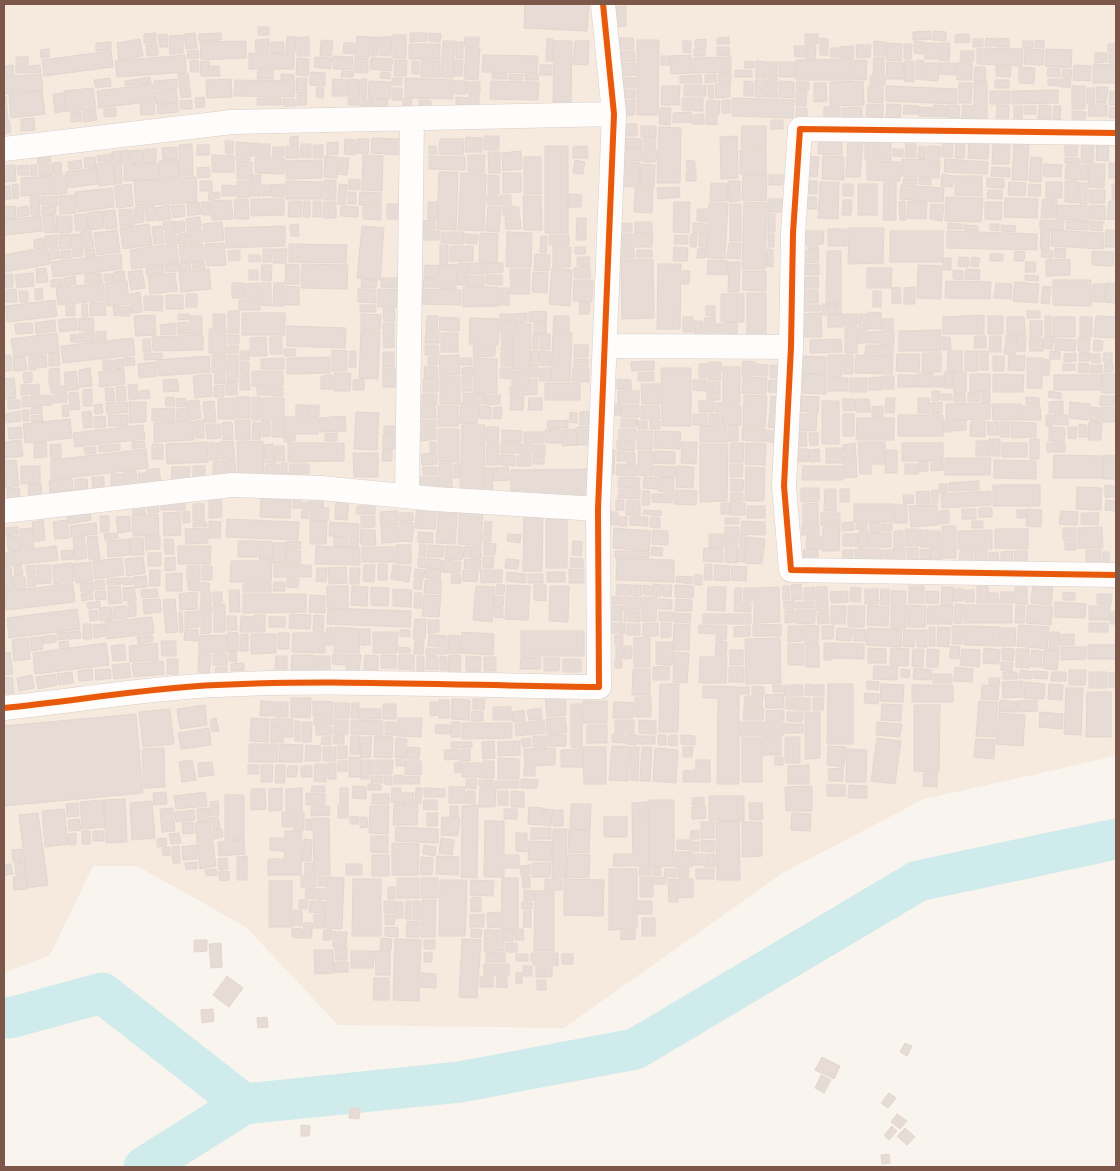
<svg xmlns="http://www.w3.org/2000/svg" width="1120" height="1171" viewBox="0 0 1120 1171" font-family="'Space Grotesk',sans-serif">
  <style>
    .residential { fill: #f6e9de }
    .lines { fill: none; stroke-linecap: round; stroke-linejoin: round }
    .river { stroke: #cfebeb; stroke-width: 41 }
    .building { fill: #e6dcd5; stroke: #e3d6cf }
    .street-casing { stroke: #d8cfca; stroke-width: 25 }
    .street { stroke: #fefdfc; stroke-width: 24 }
    .cycleway-casing { stroke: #fff9f2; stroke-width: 9 }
    .cycleway { stroke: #e8590c; stroke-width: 6 }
  </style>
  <rect width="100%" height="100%" fill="#faf4ee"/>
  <path class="residential" d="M4,4H1116V756L924,799L784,872L564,1028L338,1025L246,927L137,866H93L50,955L4,973Z"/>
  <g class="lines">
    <path class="river" d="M4,1017L10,1018L102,993L244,1104
      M144,1167L244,1104L460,1082L635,1049L918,881L1116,839"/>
  </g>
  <path class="building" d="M525,4H589L587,31L524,28Z
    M626,6V26L610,27V7Z
    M258,27H269V35H258Z
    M931,31L932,39L913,40V32Z
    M934,31L946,32V41L933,40Z
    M156,33V43H144V34Z
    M195,33L197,48L186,49L184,34Z
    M221,33V40L199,41V34Z
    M410,33H427V41L410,42Z
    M429,33L441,34L440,42L429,41Z
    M167,34L168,47H160L158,35Z
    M805,34H818V44H805Z
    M969,34L970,42L955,43V35Z
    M183,35V53L170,54L169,36Z
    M393,35H406V58H393Z
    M357,36L370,37L369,57H355Z
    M287,37H296L295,53H286Z
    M297,37H309V56H297Z
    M371,37H378L377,56H371Z
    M379,37H392L391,56L379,55Z
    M465,37H479V46H464Z
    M729,37V44H717V38Z
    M616,38H633L634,49H616Z
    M820,38L828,39V55H820Z
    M986,38L996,39V46H985Z
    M997,38L1009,39V47H997Z
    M140,39L143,56L119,60L117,43Z
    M269,39V52H256L255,40Z
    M547,39H553V61H546Z
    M706,39V47H695V40Z
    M973,39H983V46L973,47Z
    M321,40L333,41L331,56H320Z
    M637,40H659L658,115H637Z
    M1035,40L1044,41V48H1035Z
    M246,41V58L201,60L200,42Z
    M443,41H455L453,78L441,77Z
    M554,41H572L571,102H553Z
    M575,41H589L588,65L573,64Z
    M683,41H691V53L683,52Z
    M874,41L886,42L885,56H874Z
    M914,41L924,42L923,54L914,53Z
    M1023,41H1033V48H1023Z
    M111,42V50L96,51V43Z
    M271,42H284V53H271Z
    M456,42H463V58H456Z
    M344,43H355L354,54L343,53Z
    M887,43L902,44L901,61L886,60Z
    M925,43H937V59H925Z
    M939,43H950L949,61L938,60Z
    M157,44L158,55L147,56L146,45Z
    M409,44H440V59H409Z
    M904,44H912L911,59H904Z
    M1108,44H1116V52H1108Z
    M807,45L816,46L815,59H807Z
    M856,45H871L870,57L857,58Z
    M794,46H806V57H795Z
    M853,46L854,58H840V47Z
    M466,47L480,48L478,80L464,79Z
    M717,47H729L730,55L717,56Z
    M705,48V56H694V49Z
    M831,48H839V57H830Z
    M977,48L1023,49L1022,66L977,64Z
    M49,49V57L41,58L40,50Z
    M1025,49L1044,50L1043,65L1024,64Z
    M1046,49L1072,50L1071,68L1045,66Z
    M198,50L199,58L188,59L187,51Z
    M111,51L113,67L44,76L42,60Z
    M621,51H634L635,61L621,62Z
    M961,51H974V61L960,62Z
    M249,53L294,54V69H249Z
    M1095,53H1107V62L1095,63Z
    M1109,54H1116V63H1109Z
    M185,55L186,72L117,77L115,61Z
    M483,55L538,56L537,73L482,72Z
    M691,55L692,73L671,74L670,56Z
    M333,56L353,57L352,70L333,69Z
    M661,56H669L670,65H661Z
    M16,57H28V73H16Z
    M315,57L332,58L330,69L314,67Z
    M731,57V72L693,73V58Z
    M297,58L309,59L308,76L296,75Z
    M355,58L368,59V73L354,72Z
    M371,58L393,59L391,71L370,69Z
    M874,58H884V75H873Z
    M852,59V80H796V60Z
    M198,60L199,72H191L190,61Z
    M395,60H407L406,76H394Z
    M421,60L440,61V77H421Z
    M455,60H463L462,76H454Z
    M854,60H867L866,80L853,79Z
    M924,60V80L916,79V61Z
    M209,61L210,76H201L200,62Z
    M412,61L419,62V74H412Z
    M745,61L754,62V68H744Z
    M756,61L767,62L766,78H756Z
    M905,61H914V82L904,81Z
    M768,62H777V78H768Z
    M779,62H795V77H779Z
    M887,62L904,63L903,79H886Z
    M635,63L636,75L614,76V64Z
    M926,63H940L938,81L925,80Z
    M940,63H956V75L940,74Z
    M957,63H972V80H957Z
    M1093,64L1116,65V83H1093Z
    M13,65L14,75L6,76L5,66Z
    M40,65L41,72L30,73L29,66Z
    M540,65H552V75H540Z
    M1074,65L1091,66L1090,81L1073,80Z
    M211,66H219L220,76H211Z
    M996,66L1011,67L1010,77L996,76Z
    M975,67H985L986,81H974Z
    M1019,67L1035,68L1034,84L1019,83Z
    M1048,68L1060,69V77L1047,76Z
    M1063,69L1072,70L1071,78L1062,77Z
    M258,70H273V79H257Z
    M735,70L752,71V77H735Z
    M342,71L354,72L353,77H341Z
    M310,72L325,73V86L310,85Z
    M381,72L390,73V79L380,78Z
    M188,73L191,97L181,98L178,74Z
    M492,73L507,74V79H492Z
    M719,73H731V82H718Z
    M41,74L43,90L4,94V77Z
    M281,74L294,75V80H281Z
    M509,74L523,75L522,80H509Z
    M525,74H539L538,80H525Z
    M716,74V82L705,83V75Z
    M701,75L702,83H680V76Z
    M870,76H885V85H870Z
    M150,77L151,83L140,85L139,79Z
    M617,77L636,78L635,88H617Z
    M110,78L111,86L96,88L94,80Z
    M297,78H307L306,94L296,93Z
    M392,78H402V85H392Z
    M405,78L454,80L453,99L405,98Z
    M138,79V84L125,86V81Z
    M177,79V89L154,90V81Z
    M231,79L232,97L207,98L206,80Z
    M333,79L348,80L347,96H332Z
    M349,79L360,80L359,105H348Z
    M361,79H367L366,98H361Z
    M767,79H778V88H767Z
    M1048,79H1059L1058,86L1048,85Z
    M1060,79H1071L1070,87H1060Z
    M235,80L295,81L294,97L234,96Z
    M755,80H766V97H755Z
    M995,80H1009V88H995Z
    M369,81L391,82L390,99L368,98Z
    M455,81H466V94H455Z
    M491,81L539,82L538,100L490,99Z
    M744,81L753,82V96H744Z
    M780,81L794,82V98L779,97Z
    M863,81L864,105L830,106V82Z
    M467,82H480V93H467Z
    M796,82H809V90H797Z
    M974,82H987V119H974Z
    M730,83V97L716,98L715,84Z
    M814,83H826L827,101L814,102Z
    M959,83H972L971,103H959Z
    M152,84L155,101L99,108L97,91Z
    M684,85H706V96H684Z
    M708,85H713L714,98H709Z
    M662,86H680L679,105H661Z
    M868,86L883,87V103L868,102Z
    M886,86L957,89V104L886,101Z
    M1072,86H1085V109H1072Z
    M317,87L324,88L323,98L316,97Z
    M1097,87H1108L1106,103H1096Z
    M93,88L96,109L67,112L64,91Z
    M392,88H402V100H392Z
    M1087,88H1095L1094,104H1087Z
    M768,89L778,90L777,98L767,97Z
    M176,90L178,102L156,104L155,92Z
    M618,90H635V98H618Z
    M1058,90V103L1012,104V91Z
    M42,91L45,114L11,118L9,95Z
    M796,91H807L806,106H796Z
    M990,91H1010V104H990Z
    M1110,91H1116V105H1109Z
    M64,93L66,111L55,113L53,94Z
    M469,94H479V104H469Z
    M297,95H307L306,105H297Z
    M4,96H6L8,119H4Z
    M204,97L205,107L196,108L195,98Z
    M456,97L468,98L467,109L456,108Z
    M257,98H281V105H257Z
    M682,98H692V110H682Z
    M693,98H703V111H693Z
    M732,98L794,100L793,118L732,116Z
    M283,99H295V106H283Z
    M361,99L375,100V106H361Z
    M377,99L388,100L387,107H377Z
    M403,99H412L411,108L403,107Z
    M192,100V109H180V101Z
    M419,100L431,101V108L419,106Z
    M618,100H635L634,115H618Z
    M707,100L720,101L719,115L706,114Z
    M722,100H730V113H722Z
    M154,103L155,114L141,115L140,104Z
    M177,103L178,112L158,114L157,105Z
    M867,104L883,105V118L866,116Z
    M887,104L901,105L900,118L886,117Z
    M904,105L919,106V114H903Z
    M934,105L947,106L946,117L933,116Z
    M948,105L960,106L959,118L947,117Z
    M963,105L973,106L972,122L961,121Z
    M997,105L1009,106L1008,123L996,122Z
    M1039,105L1051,106V119H1038Z
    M1089,105H1107V116H1088Z
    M1014,106H1022V121H1014Z
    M1024,106H1036V114H1024Z
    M1054,106H1061L1060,120H1053Z
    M824,107H840V119L824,120Z
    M862,107V119L842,120V108Z
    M920,107L933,108L932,117L919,116Z
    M1110,107L1116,108V118L1109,117Z
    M116,108V116L104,117V109Z
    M660,108H671L670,125L659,124Z
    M796,108H807V119H796Z
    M95,110L97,120L84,122L83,112Z
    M1072,111L1086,112L1085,120L1072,119Z
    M81,112L82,121L71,122V113Z
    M691,112L692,122L673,123V113Z
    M704,114V124H693V115Z
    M706,116H717V125L706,124Z
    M34,118L35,130L21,131V119Z
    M9,120L11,132L4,134V121Z
    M771,120H783V129H771Z
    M619,124H637V136H618Z
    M641,126H656V137H641Z
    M742,126H766V149L741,148Z
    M659,127L681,128L680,183H657Z
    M298,136V145H290V137Z
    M484,136H499V150H484Z
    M737,136L738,178L721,179L720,137Z
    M466,137L482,138V152H465Z
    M644,137L656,138L655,149H644Z
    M372,138L401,139L400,155L371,153Z
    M620,138L642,139V148L619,147Z
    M345,139L355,140V155L344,154Z
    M357,139H369L368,154L356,153Z
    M440,139H464L463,155L439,154Z
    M875,139H891V160H874Z
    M819,140L842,141V155L818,154Z
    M848,140L863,141L860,177H846Z
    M225,141H233V154H226Z
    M865,141H873V160H865Z
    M236,142L250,143V160H236Z
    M338,142V154L327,155V143Z
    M906,142H916V157H905Z
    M943,142H953L952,157H942Z
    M1082,142L1094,143L1093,163H1081Z
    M1097,142L1109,143L1108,161L1096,160Z
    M251,143H258V156H251Z
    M969,143L989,144L988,159L968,158Z
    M993,143L1010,144L1009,164H992Z
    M1014,143L1029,144L1027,180H1012Z
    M1065,143H1078L1077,156H1065Z
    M192,144L193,176H179V145Z
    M259,144H270V157H259Z
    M301,144H311V158L300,157Z
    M956,144H965L964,158H955Z
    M197,145H209V155H197Z
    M313,145H323V158H313Z
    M286,146H298L299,158H286Z
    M429,146H436L437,154H429Z
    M545,146H568V233H545Z
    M587,146L588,158H573V147Z
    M919,146L926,147L925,159L918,158Z
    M928,146L941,147L940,158H927Z
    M177,147V159L163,160L162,148Z
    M273,147H284V157H272Z
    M620,148L642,149L641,161H620Z
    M145,149H156V162L145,163Z
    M893,149H903V157L893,156Z
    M128,150L129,163L122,164L121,151Z
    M143,150L144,162L131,164L129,151Z
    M643,150H657L656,162H643Z
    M740,150H766V174H740Z
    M120,151L121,161H113L112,152Z
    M521,151L522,169L503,171L502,153Z
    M50,152L51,162L38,164L37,154Z
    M488,152H500V173H489Z
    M112,154V161L98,162L97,156Z
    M212,155L234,156V172H212Z
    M363,155L383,156L382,191L362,190Z
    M468,155H485L484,172H468Z
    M325,156L338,157L337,178L324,177Z
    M429,156L465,157V170L429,169Z
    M805,156L819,157L817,177L803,176Z
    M823,156L844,157V180L822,179Z
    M95,157L96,167L85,168L84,158Z
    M524,157H541V194H524Z
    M1031,157L1042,158L1041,182L1029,181Z
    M255,158L285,159L284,174L255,173Z
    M340,158H349L347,175L338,174Z
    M1065,158H1079V164L1065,163Z
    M902,159L940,160L939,178L901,176Z
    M945,159L988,162L987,174L944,172Z
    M81,160L82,168L69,170L68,162Z
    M178,160L179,177L160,178L159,161Z
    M322,160V178L286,179V161Z
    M575,160L585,162L583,174L573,173Z
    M686,160L695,161V169H687Z
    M237,161L252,162V179H237Z
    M867,161L900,162V181L867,180Z
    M61,162L62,174H54L53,163Z
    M113,162L115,184L99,186L96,164Z
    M121,162L122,183L116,184L114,163Z
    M617,162L640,163L639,187L616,186Z
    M158,163L159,179L124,181V165Z
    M1109,163H1116V178H1109Z
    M52,164L53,175L39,176V165Z
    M641,164L655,165L654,187H640Z
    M1044,164L1062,165L1061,177L1043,176Z
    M1089,164H1105L1104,188L1088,187Z
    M15,165L16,181L4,182V166Z
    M28,165L29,175H18L17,166Z
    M30,165H37V175L31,176Z
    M1066,165H1088V180L1065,179Z
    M209,167L210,177L198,178L197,168Z
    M992,167L1010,168V177L991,176Z
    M96,168L98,184L68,188L66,172Z
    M696,170V181H686V171Z
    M439,172H458L456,230L437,229Z
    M461,173L486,174L484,231L458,230Z
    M503,173H521V192L503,193Z
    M942,174L954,176L952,187L941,186Z
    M55,175H65L67,193L55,195Z
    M252,175H261L260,196H251Z
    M488,175L499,176V194H488Z
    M743,175H767L766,201L742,200Z
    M769,175H783V185H769Z
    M53,176L54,194L21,196V178Z
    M955,176H982V196L955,195Z
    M196,177L197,202L136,206L134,181Z
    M904,178H917V184H903Z
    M919,178L931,179V185L919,184Z
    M987,178L1004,179V188L987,187Z
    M349,179L360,180V190L348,189Z
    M324,180H336V200H324Z
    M200,181H212V191H200Z
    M237,181H250V197L237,198Z
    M286,181L323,182L322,199H286Z
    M728,181H740V201L729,202Z
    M802,181H817V194L801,193Z
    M1065,181H1078V203L1065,202Z
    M820,182H839L838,219L818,218Z
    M884,182H896V220H883Z
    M1009,182L1026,183L1025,196L1008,195Z
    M1046,182H1062V198H1046Z
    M711,183L728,184L727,201H710Z
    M1079,183H1087V204H1080Z
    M18,184L19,198L13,199L12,185Z
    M131,184L133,206L117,208L114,186Z
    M285,184L284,197H272L271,185Z
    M339,184L347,185L345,205L338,204Z
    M843,184H853V196H843Z
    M858,184H877V215H858Z
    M1029,184L1041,185L1040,196H1028Z
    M1112,184H1116V200L1112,199Z
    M10,185L11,199L4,200V186Z
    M222,185L236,186L235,196H222Z
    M262,185H271V195L262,196Z
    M901,185L944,188L943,202L900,199Z
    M679,187L680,197L658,199L657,188Z
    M112,188L114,207L78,212L75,192Z
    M635,188H653L652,213L634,212Z
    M988,190H1002V199L987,198Z
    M1089,190H1105V203H1089Z
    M219,192L220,198L209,200L208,193Z
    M348,192H356V204H348Z
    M360,192L381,193V206L359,205Z
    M569,194L582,195L581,207H568Z
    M75,195L76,213L60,214L59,196Z
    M487,195L498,196V205L487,204Z
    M500,195H511V205H499Z
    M39,196L40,215H31L30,197Z
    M57,196L58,205H41V197Z
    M523,196H541L542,230H524Z
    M803,197H816L817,209H803Z
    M946,197L983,198L981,222L945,221Z
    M1005,198L1038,199L1037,218L1004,217Z
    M248,199L249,219H235L234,200Z
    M251,199H284V215L251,216Z
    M768,199H783V212H768Z
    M1043,199L1051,200L1049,218H1041Z
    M1052,199L1057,200L1056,218H1051Z
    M231,200L233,219L212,220L210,201Z
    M843,200H852L851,215H842Z
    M289,201H302L301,217H288Z
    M304,201H310V217H303Z
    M313,201H321V217H313Z
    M905,201L906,220H900L899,202Z
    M908,201L927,202L926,219L907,218Z
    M1109,201H1116V220L1107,219Z
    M199,202L201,214L188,216L187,204Z
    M201,202H209L210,215H202Z
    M323,202H336V218H323Z
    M428,202H438L437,219H428Z
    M674,202H690L689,233L673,232Z
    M744,202L767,203L765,269H742Z
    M985,202H1002L1001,220L985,219Z
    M709,203H728L725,259L706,257Z
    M387,204H399V219H387Z
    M730,204H741V241H730Z
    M931,204L944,205L942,221L930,219Z
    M169,205L171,219L157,221L155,208Z
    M184,205L185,216L173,218L171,206Z
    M1058,205L1090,206L1089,221L1057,219Z
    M1091,205L1105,206V220L1091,219Z
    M15,206L16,218L4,219V207Z
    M28,206L29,215L18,217L17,208Z
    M56,206V214L42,215V207Z
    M154,206L155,220L147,221L145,207Z
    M341,206L358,207V217L340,216Z
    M488,206L501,207L499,232L486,231Z
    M503,206L519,207V216L503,215Z
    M144,207V222L135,223L134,208Z
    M363,207H381V220L363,219Z
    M132,209L134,225L120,226L119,210Z
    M697,209H707V222L697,221Z
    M115,210L117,228L106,229L104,211Z
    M103,211L104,228L89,230L87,213Z
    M86,214L88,230L76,231L74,215Z
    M768,214H775V232H768Z
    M54,215L56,232L45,233L43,216Z
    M41,216L43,231L4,235V220Z
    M56,216H72V232L57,233Z
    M200,217L201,228L187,230L186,219Z
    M505,217H520L521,229H506Z
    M577,218H586V240H576Z
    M435,220V229L424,230L423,221Z
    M1040,220L1064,221L1063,230L1040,229Z
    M174,221L175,229L164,230L163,222Z
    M184,221L185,231L176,233L175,222Z
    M1066,221L1088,222V230L1066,229Z
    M1090,221L1103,222L1102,231L1090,230Z
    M222,222L224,240L205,242L203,224Z
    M635,222H652V233H635Z
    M632,223V232H614V224Z
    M693,223L706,224V234L693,233Z
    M948,223L962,224V229H948Z
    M149,224L152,245L123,249L120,228Z
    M298,224L299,236H291L290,225Z
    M990,224H999V231L990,230Z
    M964,225L978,226V231L964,230Z
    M1001,225L1016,226L1015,232L1001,231Z
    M162,226L164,243L154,244L152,227Z
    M285,226V246L226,248L225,228Z
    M362,226L384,228L380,280L357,278Z
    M849,228H884L883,263L848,264Z
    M828,229H847V246H828Z
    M117,230L120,252L97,255L94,233Z
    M175,230L177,241L166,243L165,232Z
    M202,230L203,242L189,244L187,231Z
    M1041,230H1050L1049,249H1040Z
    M1052,230L1104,233L1103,249L1051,246Z
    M1106,230H1116V247H1105Z
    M91,231L94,247L84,249L81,232Z
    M421,231H440V240H422Z
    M804,231H824L823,244H818V250H808V244H804Z
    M890,231H943V262H890Z
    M947,231L1037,234V250L947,248Z
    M442,232H464L463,244L441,243Z
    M507,232L532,233L531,267H506Z
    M186,233L187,244H178V234Z
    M480,233L498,234L497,263L479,262Z
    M70,234L71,248L60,249L59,235Z
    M81,234L83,256L73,257L71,235Z
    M465,234L478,235L477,244L465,243Z
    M615,234H653L652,247H615Z
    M691,234H697L696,247H690Z
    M768,234H774V247H768Z
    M57,235L58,244L47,246L45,236Z
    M549,235H569V245H549Z
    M675,235L688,236V244H674Z
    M699,235H707L706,246H699Z
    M541,236H547L546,253L540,252Z
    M44,238L46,246L34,248V240Z
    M176,243L179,263L132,269L130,250Z
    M224,243L226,265L207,266L205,244Z
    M729,243H741L740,259L727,258Z
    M203,244L205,260L181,263L179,246Z
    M289,244L347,245L346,263L289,262Z
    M440,245H448V263H440Z
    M58,246L60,258L50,260L49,247Z
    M450,246H473V261H450Z
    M553,246L571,247L570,267H553Z
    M47,247L50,264L5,272L4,255Z
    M575,247H586L585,254H575Z
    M674,247L688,248L687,261H673Z
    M617,248H634V258H617Z
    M698,248H706L705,258H697Z
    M1055,248L1066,249L1065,258L1054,257Z
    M94,249L95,256L86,257L85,250Z
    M263,249H272L271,262H263Z
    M273,249H287L286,263H273Z
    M767,249L773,250V267L766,266Z
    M71,250V258L61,259V251Z
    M240,250V260L229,261L228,251Z
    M637,250H652V257H636Z
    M1042,250L1053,251L1052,258L1041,257Z
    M801,251H819L818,263L801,262Z
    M827,251H841V304H826Z
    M1015,251L1025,252L1024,261H1014Z
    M1092,251L1114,252L1113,266L1092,265Z
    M121,254L122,269L53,277L51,262Z
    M535,254L550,255L549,271L534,270Z
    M990,254H1003V261H990Z
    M249,255H260L261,261L249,262Z
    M577,257H590L589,267L577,266Z
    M959,257L969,258L968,267L958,266Z
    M972,257L980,258L978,267L970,266Z
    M943,258H951V270H943Z
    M653,259L654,318L622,319L621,260Z
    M1070,259V275L1046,276V260Z
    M708,260L728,261L727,275L707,274Z
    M204,261L205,268L193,269L192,262Z
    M190,262L191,269L181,271L180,264Z
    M729,262H740L739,292H728Z
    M1026,262H1036L1035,272H1025Z
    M458,263H467V276H458Z
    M468,263H485V274H468Z
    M487,263H503V272L486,273Z
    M179,264L180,271L166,272L165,266Z
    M286,264L299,265V284H285Z
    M302,264L348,265L347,289L301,288Z
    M439,264L457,265L456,289L438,288Z
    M658,264H681L680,329H657Z
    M801,264L819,265V275H801Z
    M262,265H272L271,281L261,280Z
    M425,265L439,266L438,278L424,277Z
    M918,265L942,266L941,299L917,298Z
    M163,266L164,273L147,275L146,269Z
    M46,268L48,282L37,283L36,269Z
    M552,268L572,270L570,306L549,304Z
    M574,268H590V278H574Z
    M867,268H892L891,288H867Z
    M209,269L211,289L181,292L179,272Z
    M510,269H530V279H510Z
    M966,269L980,270L979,280L965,279Z
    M142,270L145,288L131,290L128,272Z
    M249,270H258V280H249Z
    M953,270L963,271V280L953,279Z
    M124,271L125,280L114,281V272Z
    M683,271H690L689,284H682Z
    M743,271H766V291L743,290Z
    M533,272L548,273L547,293L532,292Z
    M33,273L34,286L17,288L15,275Z
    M101,273L102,282L85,283V274Z
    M175,273L177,291L150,294L148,276Z
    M5,274H13V287L6,288Z
    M104,274H113V281H104Z
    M486,275H502V285L486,284Z
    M1025,275L1039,276L1038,281L1025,280Z
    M75,276L76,284L65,286L64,278Z
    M468,276H484V286H468Z
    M457,277H467L468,285H458Z
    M818,277L819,288H801V278Z
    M381,278H398V288L381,287Z
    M424,278L437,279V287H423Z
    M63,279V286L51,287V280Z
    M362,279L377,280L376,288H361Z
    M511,280H530L529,294H510Z
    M574,280H593L592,302L573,301Z
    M1053,280H1091V306L1053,305Z
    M127,281L129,304L107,306L105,283Z
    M946,281L991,282L990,299L945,298Z
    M1015,282L1039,284L1037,303L1013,301Z
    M103,283L105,300L58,305L56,288Z
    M232,283H243V298H232Z
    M259,283L260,298H244V284Z
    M261,283H271V306L261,305Z
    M274,283H284V306H273Z
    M996,283L1012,284L1011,299L994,298Z
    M1107,283L1116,284V303L1105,302Z
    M1093,284H1106L1104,302L1092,301Z
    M286,286L299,287V305H285Z
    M1043,286L1051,287L1049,304L1041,303Z
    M463,287H498V306L463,307Z
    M900,287L901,303L892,304V288Z
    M915,287V304H904V288Z
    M42,288L43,299L35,300V289Z
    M500,288H509V305H499Z
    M16,289L17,302H6V290Z
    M358,289L376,290V303L358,302Z
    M378,289L401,290V307H378Z
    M422,289L461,290V305L421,304Z
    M801,290H818V303H801Z
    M19,291H28V302H20Z
    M873,291H881V307H873Z
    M140,292L142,312L131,313L130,294Z
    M747,293H766V335H747Z
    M186,294H197V307H186Z
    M721,294H744V322H721Z
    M166,295H183V309H166Z
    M144,296H163L162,311L144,310Z
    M259,299L260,310H239V300Z
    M55,300L57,316L7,322L6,306Z
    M105,302L106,315L90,316V303Z
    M580,302L590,303L589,314H579Z
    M82,304H87L88,317H82Z
    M822,304H831V315H822Z
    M833,304H841V315L833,314Z
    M66,305H75V315L66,316Z
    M360,305H376V312H360Z
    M801,305H820V311H801Z
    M113,306H120L121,315L114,316Z
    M129,306L130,316H121V307Z
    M706,306H715V316L706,315Z
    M394,308L395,321H384L383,309Z
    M228,311H239V333H228Z
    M546,311L547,321L529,322V312Z
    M1027,311H1040V318H1027Z
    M868,312L881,313V329H868Z
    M242,313H285V335H242Z
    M527,313V322L513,323V314Z
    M821,313L822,337H802L801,314Z
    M178,314H189V319L178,320Z
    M213,314H225V328H213Z
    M361,314L381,315L380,330H361Z
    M500,314H512V322H501Z
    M843,314V327H828V315Z
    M844,314H858V324L844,325Z
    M860,314H867V327H859Z
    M155,315L156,335L136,336L134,316Z
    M984,315V334H943V317Z
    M190,316H202V334H190Z
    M427,316H438L437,330H426Z
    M554,316H569V331H553Z
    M988,316H1003V334H988Z
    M1045,316H1051V335H1045Z
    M1096,316L1116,317V338L1094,337Z
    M440,317L459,318V331L439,330Z
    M683,317H693V332H683Z
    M715,317L716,334H704V318Z
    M1007,317H1024L1025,334H1007Z
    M1053,317H1075V337H1053Z
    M1080,317H1092V337H1080Z
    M76,318L77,330L60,332L58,320Z
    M93,318L94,330L79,331L78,319Z
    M470,318L499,319L498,345L469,344Z
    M882,319H893V330H882Z
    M55,320L56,331L36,334L35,323Z
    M694,321H702L703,335H695Z
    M1030,321H1042V336L1030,337Z
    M188,322L189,334H178L177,323Z
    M546,322V334H534V323Z
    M737,322V334H725V323Z
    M32,323L33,333L16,334L15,324Z
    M175,323L176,334L161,335L160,325Z
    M383,323H394V347L384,348Z
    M500,323H511V332H500Z
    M513,324H531L530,370L512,369Z
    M717,324H724V333H717Z
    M287,326L346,328L345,348L287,346Z
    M845,326H857V353H845Z
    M867,328V343H858V329Z
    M209,329H226V353H209Z
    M941,330V351H899V331Z
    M94,331L95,341L83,342L82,333Z
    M106,331V340H96V332Z
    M361,331L380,332L378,379L359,378Z
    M426,331H439V343H425Z
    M894,331V343H868V332Z
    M553,332L572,333L570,381H551Z
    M57,333L59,352L14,357L11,339Z
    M441,333H458V352H441Z
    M501,333H512V342H501Z
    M81,334L82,342H71L70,335Z
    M533,334L538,335V349H532Z
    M540,334H550V349L540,350Z
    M203,335V350L153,351L152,337Z
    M228,335H239V344H228Z
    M1006,335H1016L1015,344H1006Z
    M1017,335H1026L1025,352L1016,351Z
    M975,336H986V348H974Z
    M990,336H1001V352H989Z
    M1045,336L1054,337L1052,349L1043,348Z
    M266,337L267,356H250V338Z
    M270,337H282V354H270Z
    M942,337H950L951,350H943Z
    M133,338L135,355L63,363L61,346Z
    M1029,338H1043V351H1030Z
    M1078,338H1090L1089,351H1078Z
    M143,339H150L151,352H143Z
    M841,339L842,352L810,353V340Z
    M1055,339L1076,340L1075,351L1055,350Z
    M1094,340L1103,341L1102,351H1093Z
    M502,343H512V351L501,350Z
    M893,344V355H879V345Z
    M425,345H438L439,355H425Z
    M574,345H588V357H574Z
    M866,345H878L877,354H865Z
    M1005,345H1015V354H1004Z
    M228,346H238V353H227Z
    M473,346H495V356L474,357Z
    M284,349H296L295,356H284Z
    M332,350L347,351V371H332Z
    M240,351H249V360H240Z
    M350,351H356V368L349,367Z
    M532,351H539L538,362H531Z
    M540,351L551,352L550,366L539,365Z
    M948,351H962V372L947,371Z
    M965,351H978V371H965Z
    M980,351H988V370H980Z
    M1050,351L1060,352V359H1050Z
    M383,352H394V366L383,367Z
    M501,352H512V366H501Z
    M1080,352L1090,353L1089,361H1079Z
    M59,353L60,365L49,366V354Z
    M162,353V359L144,360V354Z
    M923,353H941V372H922Z
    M1076,353V361L1064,362V354Z
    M1104,353H1112V362L1103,361Z
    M226,354V373H212V355Z
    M897,354H920L919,372L896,371Z
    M1091,354H1100V363L1091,362Z
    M11,355L12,370L4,371V356Z
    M46,355L47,367L38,368L37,356Z
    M228,355H238V382H227Z
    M459,355L460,374L440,375L439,356Z
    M828,355H842L841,377H828Z
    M843,355H853V374H843Z
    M856,355L893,356L892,374L855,373Z
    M1009,355L1025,356L1024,371L1008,370Z
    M29,356H36V370H29Z
    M209,356L210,372L159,376L157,360Z
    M437,356L438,364L428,365V357Z
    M802,356L826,357V374L802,373Z
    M993,356H1004V371H993Z
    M25,357L27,370L14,371L13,358Z
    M134,357L135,365L124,366L123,358Z
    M330,357V373L287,374V358Z
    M284,358V369H261V359Z
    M461,358H472V365H461Z
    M474,358L497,359V393H474Z
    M1027,358H1042V388H1027Z
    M122,359L123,368L114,369L113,360Z
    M574,359H588V366L574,367Z
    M1043,359L1050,360L1049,376L1043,375Z
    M103,360H112V370H103Z
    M654,361V370L632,371L631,362Z
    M743,361L755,362L754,376H742Z
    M156,362L157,376L139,378L138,364Z
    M240,362H249V374H240Z
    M708,362H721L722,371H708Z
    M1079,363L1089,364L1088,373L1078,372Z
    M1105,363H1113V372H1104Z
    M531,364H538V377H531Z
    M699,364H707L706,378H699Z
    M756,364L768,365V376H756Z
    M1063,364H1075V370L1063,371Z
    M771,365L786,366L784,379L770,377Z
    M1091,365H1102V373H1090Z
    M437,366L438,377L425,378L424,367Z
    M473,367V376L462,377V368Z
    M723,367H740V404H723Z
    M59,368L60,385H49V369Z
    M90,368L92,386L80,387L79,370Z
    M383,368H397L398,387H383Z
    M500,368H511V379L500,378Z
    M540,368H551L550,381H539Z
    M573,368H589V382L572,381Z
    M661,368H691V426H662Z
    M124,369L125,384L100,387L99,372Z
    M76,371L79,389L66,391L64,373Z
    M252,371H283V386H252Z
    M512,371H530L529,386H512Z
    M32,372V382L24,383L23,373Z
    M654,372V381H638V373Z
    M708,372H720L721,380H708Z
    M944,372H953V388H945Z
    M953,372H966V392L954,393Z
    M334,373H351L350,391H334Z
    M918,373H933V387H918Z
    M211,374L212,396L195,398L193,376Z
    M225,374V383L215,384L214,375Z
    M803,374L826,375V394L802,393Z
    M970,374H990V391L970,392Z
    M993,374L1024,375L1023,392H993Z
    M1102,374H1116V393H1102Z
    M249,375L250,390H240V376Z
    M332,375L333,389H321V376Z
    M898,375H917V387H898Z
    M1054,375H1102V390H1054Z
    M440,376H460V404H440Z
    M882,376H894V389H882Z
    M935,376H944V387H934Z
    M743,377L767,378L766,394L742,393Z
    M881,377V390H869V378Z
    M14,378L16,398L4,399V379Z
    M438,378V392H423V379Z
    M462,378H472V391H462Z
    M828,378H848V391H828Z
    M850,378H867V392H850Z
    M177,379L179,391L164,392L163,380Z
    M364,379V390H353V380Z
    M537,379V394L531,395L530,380Z
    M617,379L631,380V390L617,389Z
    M693,380H706V391L693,390Z
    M769,380L786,381V393L768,392Z
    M226,382H237V395H226Z
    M707,382H720V393H707Z
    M545,383H580V400H545Z
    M28,384L29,394L21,395V385Z
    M39,384L40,394L31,395L29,385Z
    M137,384L139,399L129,400L128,385Z
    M641,384H660V404H642Z
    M224,385V397H214V386Z
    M50,386H65L66,393H51Z
    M125,386L126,400L117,401L116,387Z
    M257,387H270V395H257Z
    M271,387L283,388V396H271Z
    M510,387L529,388V395H510Z
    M105,388H113L115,401H106Z
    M92,389V406H83V390Z
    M149,390L150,398L140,399V391Z
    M618,391H639V403H618Z
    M932,391H940L939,400L932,401Z
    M1049,391L1061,393V399L1048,397Z
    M78,392L80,409L70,410L69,393Z
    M980,392V401L968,402V393Z
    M982,392H990V402L982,403Z
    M463,393L485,394L484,404L463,402Z
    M67,394V402L52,403V395Z
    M422,394H437V405H422Z
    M707,394H720V400H707Z
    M941,394H952V400H941Z
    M954,394H965V402H954Z
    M50,395L51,405L22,407V397Z
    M485,395H500V404L485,405Z
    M744,395L767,396L765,427L743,426Z
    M511,396L524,397L523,410H510Z
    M771,396L782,397L781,412L770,411Z
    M801,396L819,397L818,413L800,411Z
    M1100,396H1115L1114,406L1100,405Z
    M174,397L175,406H166L165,398Z
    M236,397H250V418H236Z
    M252,397H260L259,420H252Z
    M1026,397L1039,398V405L1026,404Z
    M185,398L187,406L177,407L176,399Z
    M234,398L235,419H218V399Z
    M261,398H284V421H261Z
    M529,398H542V410H528Z
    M886,398H895L894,413L885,412Z
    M918,398H929L930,413H918Z
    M843,399H855L856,410L843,411Z
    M857,399H869L870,412H857Z
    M8,400H20V408L8,409Z
    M199,400L201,418L190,420L187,401Z
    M214,401L216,422H205L203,402Z
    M699,401H714L713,412H699Z
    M822,401H839V444H822Z
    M1063,401V413H1049V402Z
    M127,402L128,412L107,414L106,403Z
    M129,402H146V422L130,423Z
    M942,402V413L932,414L931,403Z
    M1070,402L1090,404L1088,420L1069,418Z
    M461,403L479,405L477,424L459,423Z
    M715,403H722V412H715Z
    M990,403V419L946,420V404Z
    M102,404L103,413L95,414L94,405Z
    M609,404H621L620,415H608Z
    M992,404H1021L1022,420H993Z
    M62,405H68L69,416L63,417Z
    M296,405H308V416H296Z
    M309,405H319V416H309Z
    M622,405H639V417H621Z
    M724,405L741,406V425L723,424Z
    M435,406L436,418H422L421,407Z
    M438,406H458V426H438Z
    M480,406L491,407V419L479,418Z
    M641,406H659L660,419H641Z
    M883,406V417H872V407Z
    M1023,406H1040L1041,420H1023Z
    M31,407H42V413L31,414Z
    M494,407H502L501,419L493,418Z
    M1091,407L1101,408L1100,422L1090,421Z
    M1102,407L1116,408V422H1102Z
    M174,408L175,421H152V409Z
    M188,408V420L177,421L176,409Z
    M22,410H29V421H23Z
    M20,411L21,421L6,423L5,414Z
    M91,411L93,427L84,428L82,412Z
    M588,411L589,424L580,425V412Z
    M356,412L379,413L377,450L354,449Z
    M570,412L577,413V423L569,422Z
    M770,412L782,414L781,429L768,427Z
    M693,414H707V425H693Z
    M709,414H723V424H709Z
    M798,414H817L816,431L797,430Z
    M843,414H854V436H843Z
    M1054,414L1068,415V425L1053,424Z
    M42,415L43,421L32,422L31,416Z
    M108,415H128V426H109Z
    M898,415H943V436H898Z
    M1046,415H1052V426H1046Z
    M105,416L106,427L95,428L94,417Z
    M345,416L346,431L320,432L319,418Z
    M285,417H318V434H284Z
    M857,418H894V440H856Z
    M70,419L72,438L25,443L23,424Z
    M621,419H637L636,427H621Z
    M204,420V438H196L195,421Z
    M235,420H250V440H236Z
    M422,420H436V428H422Z
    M558,420V428L548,429L547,421Z
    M568,420V428H559V421Z
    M650,420L660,421V429H650Z
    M966,420V430L952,431V421Z
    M194,421V440L154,442V423Z
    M637,421H647V429H638Z
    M943,421H951V432H943Z
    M971,421H985V437L970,436Z
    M232,422L233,439L223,440L222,423Z
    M253,422L261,423L260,440L252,439Z
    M262,422H270V436L262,437Z
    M284,422V437H272V423Z
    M987,422H998L999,435H988Z
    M1000,422H1009V437H1000Z
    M1011,422L1036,423V437L1011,438Z
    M1089,422L1102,423L1101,440H1088Z
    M206,424H220L221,438L207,439Z
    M1079,424L1087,425V437H1079Z
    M143,425L145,439L75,447L73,433Z
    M462,425H485L484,492H460Z
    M726,425L727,442H700V426Z
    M738,425V441H728V426Z
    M384,426H394V433H384Z
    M590,426L591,445H577V427Z
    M21,427L22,438L9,439L8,428Z
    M487,427H499L498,444L486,443Z
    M743,427L766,429L765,442L742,440Z
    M1049,427L1065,428L1064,442L1049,441Z
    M1068,427H1077L1076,439L1068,438Z
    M436,429V439L421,441V430Z
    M438,429H459V462L438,461Z
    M560,429L561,443H546L545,430Z
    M576,429L577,445L562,446V430Z
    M619,429H636V439H619Z
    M502,430L522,431L521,442L502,441Z
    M768,430L777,432L775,443L766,441Z
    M638,431H653L652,450L637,449Z
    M655,431L681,432L680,449L654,448Z
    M524,432H544V443H524Z
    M797,432H806L807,446H798Z
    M337,433V441H325V434Z
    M809,433H818V445H810Z
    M383,434H395V449H383Z
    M295,435V441L284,442V436Z
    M989,439H1000V456H989Z
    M1030,439H1039V459H1030Z
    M21,440L23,456L4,458V442Z
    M617,440L635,441L634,451L617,449Z
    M144,441L145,447L132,449V442Z
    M233,441L235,459L221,460L219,442Z
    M263,441L264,477H238L237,442Z
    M976,441H988V456H976Z
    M46,442L47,457L34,458V443Z
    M207,442L208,462L167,464L166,444Z
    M430,442H436V452H430Z
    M501,442H519V453H501Z
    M682,442H697L696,464L681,463Z
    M858,442H885V464H871V474H860Z
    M209,443H218L219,460H209Z
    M288,443H344V461L288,462Z
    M731,443H744L743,462H730Z
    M746,443L766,444L765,465L745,464Z
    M855,443L856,454H844L843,445Z
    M902,443H943V461H902Z
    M1002,443H1027V457H1002Z
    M1047,443H1065V452H1047Z
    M61,444V458L51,459L50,445Z
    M120,444V450L99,452V446Z
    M152,444H163V459H152Z
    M273,444L275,463H265L264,445Z
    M520,444H531L530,455H520Z
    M700,444H728L727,501L700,502Z
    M487,445H499L498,465H486Z
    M532,445H545V455H532Z
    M275,446H284L285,461H275Z
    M96,447V453L85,454L84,448Z
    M826,448H843L842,463H826Z
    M146,449L148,468L51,480V460Z
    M798,449H808L809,461L798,462Z
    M819,449L820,461L810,462L809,450Z
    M383,450H392V461H382Z
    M603,450H615L614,474H603Z
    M886,450H897V473H885Z
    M617,451H625V461H617Z
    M639,451L654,452L652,476L637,475Z
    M655,451L675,452V464L654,463Z
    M627,452L635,453V464L626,463Z
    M353,453H378V477H354Z
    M436,453L437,464L422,465L421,454Z
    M500,455H515V466L500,465Z
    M856,455L857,477L845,478L843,456Z
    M1054,455L1103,456V478H1053Z
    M1104,455L1116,456V479H1103Z
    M517,456H531V466H517Z
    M533,456H544V464H533Z
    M945,458H991L990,475H945Z
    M16,460L19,486L5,488L4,461Z
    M235,460L236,473L228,474L227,461Z
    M994,460L1036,461V479L994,478Z
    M226,461V475H213V462Z
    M919,461H928V471L919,472Z
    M943,462L944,470L931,471V463Z
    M281,463H287V474H281Z
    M439,463H452V493H439Z
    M279,464L280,476L266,477L265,465Z
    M290,464H309V474H289Z
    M454,464H460L459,478H454Z
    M617,464L636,465V476L616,475Z
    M730,464H743L742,477H730Z
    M905,464H918V474H905Z
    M21,466H40V483L21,484Z
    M193,466H205V477H193Z
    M654,466L676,467L675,477L654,476Z
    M677,466L694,467L693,488L676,487Z
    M803,466H843V480H802Z
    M172,467H190L189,480H171Z
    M423,467H437V475H423Z
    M508,467L510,480L494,481L493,468Z
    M746,467L765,468L764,501H745Z
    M159,468L161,483L149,484L147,470Z
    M485,468H492L493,491H485Z
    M588,469V499L511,500V470Z
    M136,471L137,486H125L124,472Z
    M138,473H146L147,484H139Z
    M111,474H123V490H111Z
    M92,477H104V493H93Z
    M420,477H438V493H420Z
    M619,477L640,478L639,488L618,487Z
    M644,477L658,478L657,489L643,488Z
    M660,477L674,478L673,493L658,491Z
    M72,479L73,490L50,493L49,481Z
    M75,479H87L88,494L75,495Z
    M731,479L744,480L743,491H731Z
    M979,481V490L949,491V483Z
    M41,484L42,496L29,497L28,485Z
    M939,484H947V492L939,493Z
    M993,485H1040V506H993Z
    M1105,485L1116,486V497H1105Z
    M1077,487L1102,488L1101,510L1076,509Z
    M19,488L20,499L8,501L7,489Z
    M801,488H819V501L801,502Z
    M619,489H640V499L618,498Z
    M825,489H836V511H824Z
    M840,489H849V502H840Z
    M675,490L697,491L696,505L674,504Z
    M938,490V503H932L931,491Z
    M643,491H650L649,505H642Z
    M929,491L930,504H917L916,492Z
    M991,491V505L942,508L941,494Z
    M731,493H743V501H730Z
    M652,494H673L672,503L652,502Z
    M903,495H913L914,503L904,504Z
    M261,497L291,498L290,518L260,517Z
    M221,498L222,517L209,518V499Z
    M311,498L324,499L323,507L310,505Z
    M185,500V510H161V501Z
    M293,500H301V508H293Z
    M616,500H624V510H616Z
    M627,500L640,501V516L626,515Z
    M1106,500L1116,501V511L1105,510Z
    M158,501L159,512L148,513L147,502Z
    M336,501L349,502L347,520L335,519Z
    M303,502H310L308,519L301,518Z
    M731,502L745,503V515H730Z
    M417,503L437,505L435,529L415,528Z
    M721,503H730V514H721Z
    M818,503V524H803V504Z
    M193,504H204V521H193Z
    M854,504H894V522H854Z
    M895,505H907V523H895Z
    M937,505L938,525L911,527L909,506Z
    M145,506V514H133V507Z
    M357,506H375V514H356Z
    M439,506L458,507L455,544L436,543Z
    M747,506H765V518H747Z
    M311,507L329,508L328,521L310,520Z
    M460,508L483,509L481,545L458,544Z
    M979,508H992V517H979Z
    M89,509L91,520L69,524L67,513Z
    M524,509H543L542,571H523Z
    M962,509H976V519H962Z
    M1027,509L1042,510L1041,527L1026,526Z
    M644,510L661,511V516L643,514Z
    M949,510V523L939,524V511Z
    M1017,510H1026L1025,518H1017Z
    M189,511L190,522L183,523L182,512Z
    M397,511L398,525L381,526L380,512Z
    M1061,511L1078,512L1077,525L1059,524Z
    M180,512L181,535L164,536L163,513Z
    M609,512H618V525L608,524Z
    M399,513H413V521H399Z
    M821,513H840V526L821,525Z
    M1081,513H1099L1098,525L1081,524Z
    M158,514L159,535L133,536L132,515Z
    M100,516H109V532H101Z
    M129,516L131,531L118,533L116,517Z
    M361,516H375V527L361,528Z
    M619,517H627V526H619Z
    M630,517H648V526L630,525Z
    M651,517L660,518V528L650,527Z
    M725,518H739V524H725Z
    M227,519L299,522L298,540L226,537Z
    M546,519H567V568H546Z
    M43,520L45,540L35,542L32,522Z
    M67,520L69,538L55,539L53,522Z
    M209,521L221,522L220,538H209Z
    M310,521H327L326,544H310Z
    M485,521L492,522L491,532H484Z
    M742,521L765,522V535L741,534Z
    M972,521H983V528H972Z
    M206,522L207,526L193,527V523Z
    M330,522L359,524L358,537L329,536Z
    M400,522L414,523L412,542L399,541Z
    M853,522L854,530L842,531V523Z
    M870,522L879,523V533L870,532Z
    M96,523L97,534L71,537L70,526Z
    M856,523H867V530L856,529Z
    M881,524H892V531H881Z
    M802,525H819V535H802Z
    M942,526H956V558H942Z
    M18,527L19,534L6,536V528Z
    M381,527H398V542L382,543Z
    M725,527H739V539H725Z
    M823,527H840L839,551H822Z
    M1102,527L1103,548H1078V528Z
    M32,528L34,548L22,549L20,529Z
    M208,528V543L186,544L185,529Z
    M614,528L651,531L649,551L613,548Z
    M1063,528H1076V541L1063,540Z
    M905,529H919V546H905Z
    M995,529H1028V549L995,548Z
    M360,530H375L376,545H361Z
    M653,530L668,531V545L652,544Z
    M920,530H928L929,547H920Z
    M992,530V549H958V531Z
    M859,531H868V548H858Z
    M894,531H903V547H894Z
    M930,531H940L941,560L931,561Z
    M418,532L433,533V543L418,542Z
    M117,533L118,538L105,540L104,534Z
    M491,533V542H483V534Z
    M869,533H891V547H869Z
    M508,534L521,535L520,543L507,541Z
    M709,534H724V548H709Z
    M843,534H858L857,546H843Z
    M740,535H746V548L740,547Z
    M19,536L21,550L8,551L7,537Z
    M84,536L87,558L75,560L73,538Z
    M97,536L100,559L89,560L87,537Z
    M145,536H160V549L146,550Z
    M807,536H821V549L806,548Z
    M334,537L348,538L347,547L334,546Z
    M747,537L765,539L762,564L745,563Z
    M130,538H143L144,555H131Z
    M350,538H359L358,547H349Z
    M129,539L130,555L108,557L107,541Z
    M164,539H173L174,554H165Z
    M726,540L738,541L737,563L725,562Z
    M238,541H258L257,557H238Z
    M259,541L273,542L272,560L259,559Z
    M287,541L301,542L300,549H286Z
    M573,541L582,542L581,556L572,555Z
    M1065,542H1076V550H1065Z
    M274,543H286L285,564L273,563Z
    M484,543L496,544L495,555H484Z
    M420,544H426L425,557L419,556Z
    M396,545H411V564L395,563Z
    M428,545L444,546L443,557H427Z
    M56,546L58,560L4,566V553Z
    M178,546H211L210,564H178Z
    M316,546L360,548V565L315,564Z
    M446,546L463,547L462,560L445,559Z
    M465,546H471L470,557H463Z
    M472,546H481V558L471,559Z
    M362,547H394V562H362Z
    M652,547L663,548L662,556L651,555Z
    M704,548L723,549V562L703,561Z
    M893,548H905V563H893Z
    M907,548H918V560H907Z
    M738,549H745L744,562L737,561Z
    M818,549V562L804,563L803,550Z
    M855,549L868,550L867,564L855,563Z
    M869,549H879V567H869Z
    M930,549V561H920V550Z
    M73,550L74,559L62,560L61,551Z
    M287,550L301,551L300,564L286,563Z
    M843,550H853L852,565H843Z
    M881,550H892L891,563H880Z
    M973,550V564H959L960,551Z
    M975,550H987V563L975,564Z
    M1086,550H1101V567H1086Z
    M615,551H649V558H615Z
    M1012,551L1013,566L1001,567V552Z
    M1014,551H1027V565H1015Z
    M998,552L999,564L989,565V553Z
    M1103,552H1109V566H1103Z
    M148,553H161V566H148Z
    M143,557L145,573L127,576L125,559Z
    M175,557V570L165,571V558Z
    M483,557H494L493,568H483Z
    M122,558L124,575L95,579L93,561Z
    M418,558L442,560L441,569L418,567Z
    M571,558L583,559V568L570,567Z
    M465,559L481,560L480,570L464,568Z
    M506,559L519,560L518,569L505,568Z
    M617,559L674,560V582L616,580Z
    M443,560L461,562L460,573L442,572Z
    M231,561H272L271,582H230Z
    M91,562L93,580L76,583L73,564Z
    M72,563L74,581L54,584L53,565Z
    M378,564H387V580H378Z
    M705,564H712V580H704Z
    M21,565L23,575L15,576L14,566Z
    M35,565L36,574L27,575L26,566Z
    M37,565H51V583L38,584Z
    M274,565H311V577H274Z
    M364,565H375L374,582L363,581Z
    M393,565L411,567L409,582L391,579Z
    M715,565L730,566L729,581L714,580Z
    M187,566H200V581H187Z
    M202,566H212V580H202Z
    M732,566L747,567L746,581L731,580Z
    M4,567H11L13,590L4,591Z
    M346,567L347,583L329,584L328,568Z
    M317,568H327L326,582L316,581Z
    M350,568H360L359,584H350Z
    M415,569L425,570L423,579L414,578Z
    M426,569L441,570L440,579L425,578Z
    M569,569L584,570V583H569Z
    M150,570H160V586H149Z
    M463,570L478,571L477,582L462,581Z
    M480,570H502V582L481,583Z
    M507,572L526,574L525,583L506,581Z
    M547,572H565V582H547Z
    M182,573V591H166V574Z
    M452,574L461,575L460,584L451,583Z
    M528,574H543V583H528Z
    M695,575H702V585L694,584Z
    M28,576H36V586L28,587Z
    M146,576L147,587L135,588L134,577Z
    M677,576L693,577L692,584L676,582Z
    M13,577H25L26,589H14Z
    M121,578V584L107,585V579Z
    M122,578H133V584L123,585Z
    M287,578L299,579L298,588L287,587Z
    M104,580L105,589L96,590L95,581Z
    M414,580H422V589H414Z
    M425,580H441V594L424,593Z
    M1033,581L1053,582L1051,605L1031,603Z
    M93,582L94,591L81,592L80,583Z
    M188,582L209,583V591L188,590Z
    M274,582H285V591H273Z
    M73,583L75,602L6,610L4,592Z
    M260,583V592H243V584Z
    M271,583V592H262L261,584Z
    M497,584L505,585L504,595L496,594Z
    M617,584L632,585L631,595H616Z
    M653,584L662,585L661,596L652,595Z
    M801,584L802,599L792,600L791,585Z
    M507,585L530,586L528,620L505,619Z
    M534,585H546V601L534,600Z
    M633,585H641V596H633Z
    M643,585L651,586V595L643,594Z
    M663,585H672L671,597L663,596Z
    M675,585L694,586L693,598L675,597Z
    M120,586L122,603L109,604L108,587Z
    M327,586H348V607H327Z
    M352,586L368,587L367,606L351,605Z
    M476,586L495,587L492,622L473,620Z
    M550,586H569L568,622L549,621Z
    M783,586H789L790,600H783Z
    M909,586H924V603H909Z
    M977,586H988V603H977Z
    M134,587L136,600L124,601L123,588Z
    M371,587L389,588L388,606L371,605Z
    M708,587H726L725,611L707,610Z
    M779,587L780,622L754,623V588Z
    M814,587L815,600H804V588Z
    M816,587H827L828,611H816Z
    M851,587L861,588L860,602L850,601Z
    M942,587H953L952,606L941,605Z
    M1015,587H1027V604H1015Z
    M735,588H742L741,601H734Z
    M744,588H753L752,602H743Z
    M157,589L158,597L142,598L141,590Z
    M393,589L412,590L411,607L393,606Z
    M865,589H878V604H865Z
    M881,589H889V605L880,604Z
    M954,589H964L963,601H953Z
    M229,590H239L240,612H230Z
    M965,590H974V602H965Z
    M106,591V599L96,600L95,592Z
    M848,591V602L831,603L830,592Z
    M891,591H906L905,629L891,628Z
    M926,591L939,592L938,603H926Z
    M92,592L93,599L82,601L81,594Z
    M197,592V609L180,610L179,594Z
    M201,592H211V605H201Z
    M213,592H222V602L213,603Z
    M1001,592H1014L1013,603H1000Z
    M1063,592L1075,593V600H1063Z
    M415,593H422L421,608H414Z
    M989,593H998L999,603H989Z
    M243,594H306V612L243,613Z
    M1097,594H1112L1111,605L1097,604Z
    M310,595L325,596V613L309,612Z
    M424,595L441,596L439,617L422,616Z
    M495,596L504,597L503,607L494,606Z
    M612,597H622V604H612Z
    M624,597L641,598L640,610H623Z
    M642,597H657L656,621H642Z
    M160,599L161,612L144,614L143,600Z
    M175,599L178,632L166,633L163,600Z
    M659,599L672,600V609H658Z
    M676,599L692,600V611H675Z
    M100,601V607L88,609L87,603Z
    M794,601V609H784V602Z
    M128,602H136V616L128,617Z
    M735,602L751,604V612L734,611Z
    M796,602H814V608H795Z
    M1055,602L1086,604L1085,618L1055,617Z
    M214,604H225V632H214Z
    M955,604H962L961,624L954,623Z
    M868,605L889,607L888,626L867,625Z
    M907,605L926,606L925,627H907Z
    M963,605H1012V623H963Z
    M1028,605L1053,607L1051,625L1026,623Z
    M126,606L127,618L114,619L113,607Z
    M200,606H212V612H200Z
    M610,606H622V621L609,620Z
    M831,606H846L845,624H831Z
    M848,606H865L864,627H848Z
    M928,606H953L952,624H927Z
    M1016,606H1025L1024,623H1015Z
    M1089,606H1110V620H1089Z
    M111,607L113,620L100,621L99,608Z
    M494,607L503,608V618L494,617Z
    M328,608L411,611L410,627L327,624Z
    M77,609L80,629L9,638L7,618Z
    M97,610L98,620L90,621L89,611Z
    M794,610L795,622L785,623V611Z
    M796,610H815V623L796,624Z
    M199,611V627L185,628V612Z
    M625,611L640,612V622L624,621Z
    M179,612H182L183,632L180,633Z
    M659,612H673V621H659Z
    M828,612L829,623L818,624L817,613Z
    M1111,612H1116V624H1110Z
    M201,613H211V633L201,634Z
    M674,613L691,614L690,623L674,622Z
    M290,614L311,615L310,629L289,628Z
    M703,614H751V624H703Z
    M254,615H265V632H254Z
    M314,615L324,616L323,632L313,631Z
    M227,616H236L237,630H227Z
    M241,616L253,617L252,632H240Z
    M152,617L154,633L107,639L105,622Z
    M269,617H285V627H269Z
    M415,619H426L425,639H413Z
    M428,620H439V632L428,633Z
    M610,623H617V633H609Z
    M618,623H625V633L619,634Z
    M643,623H658V636H643Z
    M661,623H671V637L661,638Z
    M1089,623H1108V632H1089Z
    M83,624H91L92,639H83Z
    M104,624L105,636L94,638L93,625Z
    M627,624H640V635H627Z
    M674,624L690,625L689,650H673Z
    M753,624L781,625V636H753Z
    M699,625L715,626L714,634L698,633Z
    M805,625L819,626L818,645H805Z
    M1019,625L1049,627L1047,649L1017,646Z
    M716,626H727L726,640H716Z
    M750,626V636L734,637V627Z
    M788,626H804L803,641L788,642Z
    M822,626H834L833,639H822Z
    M952,626H963L962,644H952Z
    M964,626L1000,627V646L964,645Z
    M335,627L360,629L359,653L334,652Z
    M929,627H935V646H929Z
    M938,627L950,628L949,647L937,646Z
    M327,628H333V645H326Z
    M837,628L853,629L851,641L836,640Z
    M868,628L902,630L901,647L866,645Z
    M1001,628H1016L1015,646H1001Z
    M185,629L198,630V641L184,640Z
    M361,629H370V645H361Z
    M854,629L866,630V641H854Z
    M400,630H410V637L400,636Z
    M904,630H916L914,647L903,646Z
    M917,630H927V647H917Z
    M80,631L81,638L69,639V632Z
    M521,631H584V656H521Z
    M67,632L68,639L57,640V633Z
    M228,632L238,633V651H228Z
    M373,632H398L397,653H373Z
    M462,632L494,634L493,655L460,653Z
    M1050,632H1059V650H1049Z
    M278,633H289V649H278Z
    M293,633H325V653L292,652Z
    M248,634V651H240V635Z
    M251,634H276V653L251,654Z
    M429,634L437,635V647L428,646Z
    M1074,634V645H1060V635Z
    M55,635L56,642L44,644L43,636Z
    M152,635L153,641L138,644L137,637Z
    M227,635V652L199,653V636Z
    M438,635L447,636V654H438Z
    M449,635L460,636L459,654L448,653Z
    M615,635H623V645H615Z
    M42,637L43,649L31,651L30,638Z
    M650,637V667H634V638Z
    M28,638L30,659L14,661L12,640Z
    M780,638L781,683L746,684L745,639Z
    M415,640L424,641L423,654H414Z
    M68,641L69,648L60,649L59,642Z
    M161,641H176V656H162Z
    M716,641L727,642L726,656L715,655Z
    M656,642H673L672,665L656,664Z
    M106,643L109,665L35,674L33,653Z
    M157,643L158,660L130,662L129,646Z
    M824,643H831V660H824Z
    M832,643L864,644V659L832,658Z
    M124,644L126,660L113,661L111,646Z
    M788,644H804V665H788Z
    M1088,645H1116V659H1088Z
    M623,646V657L616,658V647Z
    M624,646H632V658L624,659Z
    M819,646V667H806V647Z
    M951,646L960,647L959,659L949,658Z
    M399,647L410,648V653H399Z
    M1061,647H1086V659L1061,660Z
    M426,648L437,649L436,656L426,655Z
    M868,648L886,649V663H868Z
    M891,648L909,649L908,666L890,665Z
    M984,648L1000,650L999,664L983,663Z
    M1002,648L1014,649L1013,661L1002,660Z
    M913,649H924L923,667L912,666Z
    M927,649L939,650L938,667H927Z
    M962,649L980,650L979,667L960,665Z
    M1016,649H1029V668L1016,667Z
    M730,650H743V665H730Z
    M1032,650L1042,651L1041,667L1030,666Z
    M1044,650L1059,651L1057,670L1043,668Z
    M229,651H236L237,662L229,661Z
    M10,652L13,674L4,675V653Z
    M674,652L689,653L687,683L673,682Z
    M199,654L211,655L209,673L198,672Z
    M213,654H227V665H213Z
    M333,654H345V665L332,664Z
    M347,654L361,655L359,672L346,671Z
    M292,655H314L313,671H291Z
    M365,655L378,656V670L364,669Z
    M381,655H396V668H381Z
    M399,655H414V670L398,669Z
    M449,655L461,656L460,674L448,673Z
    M276,656H287V669H275Z
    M315,656H330V670H315Z
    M417,656H424V671H417Z
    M427,656L438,657V670L426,669Z
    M440,656L447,657V670H440Z
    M466,656L481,657L480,672L466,671Z
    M484,657H496V671H484Z
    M521,657L541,658L540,669H520Z
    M700,657H727L726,683H699Z
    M544,658H560L559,671H544Z
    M167,659H178V674H167Z
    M563,659H581V672H563Z
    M615,659H622V668H615Z
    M163,661L164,674L134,677L132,664Z
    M1001,662L1013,663L1012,672L1001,670Z
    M129,663L131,677L114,679L112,665Z
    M244,663V670L231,671V664Z
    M669,666V680H653V667Z
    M874,666L898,667L897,680L873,679Z
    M216,667H227V673H215Z
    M729,667H744V682H729Z
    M955,667L973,669L972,682L954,681Z
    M914,668L932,670L931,680L913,679Z
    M92,669L93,680L79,681L78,671Z
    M110,669L111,678L96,680L95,670Z
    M633,669H650V695H632Z
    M901,669L910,670L909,678L901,677Z
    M1020,670L1032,672L1031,679L1019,678Z
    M1069,670H1086L1085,685H1069Z
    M1033,671L1048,672L1047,679L1033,678Z
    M72,672L73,683L59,685L57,674Z
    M1003,672H1017L1018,679H1003Z
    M1052,672H1066V681H1051Z
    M1089,672H1107V688H1089Z
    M1109,673H1116V687H1109Z
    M55,674L57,685L38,689L36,677Z
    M933,674H952V683H933Z
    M32,675L34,688L19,691L17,678Z
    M12,677L14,693L4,694V678Z
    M989,678H1000L999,685L989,684Z
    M867,681L879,682L878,690L867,689Z
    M1023,681V697L1003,698L1002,682Z
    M1025,682L1045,684L1044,699L1024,698Z
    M660,684H679L678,732H659Z
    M806,684L812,685V696L805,695Z
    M828,684H853V744H827Z
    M881,684L904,685L903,702L880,701Z
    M1049,684L1063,685L1062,700L1048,699Z
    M773,685H783V692H773Z
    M785,685H803V696H784Z
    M813,685H824V696H814Z
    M912,685H953V702H912Z
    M982,685L999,686L998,700L981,699Z
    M703,686L739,687V784H717L718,698H703Z
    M752,686L764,687V695H752Z
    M740,687H749V694H740Z
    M1066,688H1083L1081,735L1064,734Z
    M1087,692H1111V737H1086Z
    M865,693L879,694L878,704L864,703Z
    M783,694L784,708H766L765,695Z
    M565,696L566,715L547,717L545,697Z
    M745,696H763L762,707H744Z
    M635,697H651V717H635Z
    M291,698H311L310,718L291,717Z
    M786,698H794V709H786Z
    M795,698H810V710H795Z
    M813,698H824L823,710H813Z
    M452,699L470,700L469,720L451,719Z
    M473,699H485L484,710L473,709Z
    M439,700H449V718H439Z
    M1000,700L1017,702L1016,712L999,711Z
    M1037,700V711L1018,712L1017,701Z
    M261,701L274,702L273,716H260Z
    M313,701L333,702L332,717L313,716Z
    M583,701H607V723H583Z
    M979,701L998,702L995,737L976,736Z
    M275,702H288V717H275Z
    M430,702H437L438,715L430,716Z
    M614,702L634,703L633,718H613Z
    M335,703H350L349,718H334Z
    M352,703H359L358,718H351Z
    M383,704H396V719H383Z
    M571,704H582V748L571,747Z
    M882,704L902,705L901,721L881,720Z
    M205,705L207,725L180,729L177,709Z
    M914,705H940L939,772L914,771Z
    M493,707H511V720H493Z
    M541,708L542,719L529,720L527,710Z
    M744,708H764L763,720H743Z
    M170,709L174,744L143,747L139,712Z
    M359,709H381V719H359Z
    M524,710L525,721L513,722L512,712Z
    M784,710V720L766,721V711Z
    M472,711L483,712V721H471Z
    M787,712H803L802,722L787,721Z
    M805,712H820V758L805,759Z
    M1040,712L1063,714L1062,729L1039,727Z
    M999,713L1025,715L1023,746L996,744Z
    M136,714L143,793L4,806V726Z
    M565,717L567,732L547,734L546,719Z
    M216,718L219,731L212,732L210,720Z
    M251,718L269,719L268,742L250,741Z
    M314,718H333L332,725H314Z
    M398,718H422L421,737L397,736Z
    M271,719H293V726H271Z
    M334,720H348V734H334Z
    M351,720L383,721V735L351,734Z
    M544,720L545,733L516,736L515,724Z
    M615,720H634V733H615Z
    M639,720L656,721V734L639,733Z
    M295,721H300V741H295Z
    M302,722H312L311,742H302Z
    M385,722H396V735H385Z
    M451,722H460V737H451Z
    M740,722H784V736H740Z
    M877,722L902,724L900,737L876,735Z
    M462,723H512V738L462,739Z
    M785,724H803V733H785Z
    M436,725H451L450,734L435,733Z
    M587,725H607V743H587Z
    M316,726L332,727V735H316Z
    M271,727L284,728L283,742H271Z
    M285,727H293V737H285Z
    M209,728L211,745L181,749L178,733Z
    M566,734V746H549V735Z
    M612,734L625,735V743L612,742Z
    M627,734L637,735L636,745L626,744Z
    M344,735V744H334L333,736Z
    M658,735H666V745H658Z
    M669,735H677V746L668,745Z
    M681,735L695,736V745L681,744Z
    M351,736H360L359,754H350Z
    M375,736L393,737L392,758L374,757Z
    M533,736H548L547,747H533Z
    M638,736H655V744H638Z
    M322,737H331V745L321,744Z
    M361,737H372L370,758L360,757Z
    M763,737H781V755H763Z
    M785,737H800V763H785Z
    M396,738L407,739L406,758L395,757Z
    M530,738L531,746L523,747L521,739Z
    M742,738H762V782H742Z
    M877,738L901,741L895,784L871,781Z
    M976,739L995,740L994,759L974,757Z
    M494,741L495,758L483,759L482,742Z
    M520,741V755L498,756V742Z
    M451,742H472V747L451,748Z
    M249,744H278L277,762H249Z
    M280,744L303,745L302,762H279Z
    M306,745L321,746L320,761H305Z
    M338,746H347V758L338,759Z
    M612,746L630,747L628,781L609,780Z
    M828,746L846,747L844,767L827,765Z
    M323,747H336V761H323Z
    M408,747L420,748L419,759H407Z
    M583,747H606V784H584Z
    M631,747H639L638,781L630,780Z
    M642,747H652L650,781H640Z
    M683,747H693L692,757H683Z
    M164,748L165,787L144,788L142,749Z
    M555,748V765L525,766L524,749Z
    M655,748L678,750L676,783L653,781Z
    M458,749L459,759L445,760L444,750Z
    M460,749H470V761H460Z
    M583,749V767H561V750Z
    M847,749L867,750L866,782H846Z
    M349,757L361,758V777H349Z
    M775,757H783V765H775Z
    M498,758L519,759V779H498Z
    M396,759H405V766H396Z
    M192,760L196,780L182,782L179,762Z
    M362,760H370L369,779H361Z
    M371,760H393L392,774H370Z
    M696,760H710V782H695Z
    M338,761H347V771H338Z
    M406,761H421V775L405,774Z
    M483,761H494V778H482Z
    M212,762L214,775L199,777L198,763Z
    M461,762V772L455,773L454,763Z
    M328,763H336V779H328Z
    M462,763H481V777H462Z
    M315,764H327L326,782L314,781Z
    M248,765H259L258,774H248Z
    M261,765H273L272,782H261Z
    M276,765H285V783H275Z
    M809,765V784H788V766Z
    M288,766H298L296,777H287Z
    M301,766H312V777H301Z
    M524,767H535V776H524Z
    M843,768V781H829L828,769Z
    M694,770V782H683V771Z
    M924,773H937V787L923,786Z
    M394,775L405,776V784H394Z
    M371,776H382V783H371Z
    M384,776H392V785L384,784Z
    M407,776L420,777L419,784H406Z
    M466,779H477L476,789L466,788Z
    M521,779L538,780L537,788H521Z
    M479,780H493V787L479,786Z
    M495,781H519V788H495Z
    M368,784L381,785V790H368Z
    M827,785H845V796H827Z
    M849,785L867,786V798H848Z
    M312,786H325V792H311Z
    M353,786L366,787V799L352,798Z
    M812,786V811H786L785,787Z
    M449,787H465V803H449Z
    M282,788V810L269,811V789Z
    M302,788V811H286V789Z
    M340,788H348V803H340Z
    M392,788H401L400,803L391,802Z
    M416,788H422L421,803H415Z
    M424,788L445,789V797H424Z
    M480,788H496L495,807H479Z
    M251,789H265L266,809L251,810Z
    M467,791H475V804L466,803Z
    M498,791H508V805H498Z
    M511,791L524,792V807H511Z
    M166,792L167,804L154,805L153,793Z
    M205,792L207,806L176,809L174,796Z
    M306,793L325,794V805H306Z
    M402,793H414L413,803L402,804Z
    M372,794H389V804H372Z
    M225,795H244V840H225Z
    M709,796H744V821L709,820Z
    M704,797V805H692V798Z
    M125,799L127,842L106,843L104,800Z
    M103,800L105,827L82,829L80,802Z
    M424,800H437V810L423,809Z
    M649,800H674V866L649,867Z
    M152,801L155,838L132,840L130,803Z
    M218,801L219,815L211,816L210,802Z
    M648,802L649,866H633L632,803Z
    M78,803L79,816L67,817L66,804Z
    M749,803H762L763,819L750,820Z
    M338,804H348V818H338Z
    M394,804H418L417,825H393Z
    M571,804H591L590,830L570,829Z
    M478,805L477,878L461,877L462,806Z
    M329,806L330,815L311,816V807Z
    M370,806H389L388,834L369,833Z
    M450,806H458V817H450Z
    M705,806L706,818L692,819V807Z
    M529,807L543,808L541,825L528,824Z
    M173,808L175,831L162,832L160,809Z
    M209,808L210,820L198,822L197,809Z
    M64,809L68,844L45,847L42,811Z
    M504,809H517V819H504Z
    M544,809L553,810L551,826L543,825Z
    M194,810L195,820L176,822L175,812Z
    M553,810H563V826H553Z
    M282,812H292L293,827H282Z
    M294,812H304V830H294Z
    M38,813L48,885L28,888L19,815Z
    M427,813H438L437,826H427Z
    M792,813L811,814L810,831L791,830Z
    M350,816L359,817L358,824H350Z
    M218,817L220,828L213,829L211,818Z
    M360,817H367L368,827L360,828Z
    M442,817L460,818L458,836L441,835Z
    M604,817H627V837H604Z
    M313,818H329L330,875H314Z
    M79,819L81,830L69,831L68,820Z
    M306,819H312V830H306Z
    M210,821L216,866L200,869L195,823Z
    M485,821H504V855H519V868H504V877H484Z
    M739,821L740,880H717L716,822Z
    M193,822L194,833L183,834L182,823Z
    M701,822H714V838H701Z
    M742,822H762V856L742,857Z
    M396,827L438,829V843L395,841Z
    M531,828H551V839H531Z
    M222,829L223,837L214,839L213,830Z
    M553,829H567L566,878H552Z
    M569,830L590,831L589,853L568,852Z
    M699,830V839H690L691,831Z
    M82,831H90V844H82Z
    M93,831H104V841H93Z
    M285,831H302L301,875H268V859H284L285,851L270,850V838H285Z
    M76,833V845H69L68,834Z
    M179,833L181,843L171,844L169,834Z
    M516,833H527V852L516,851Z
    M371,836H388V853L371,852Z
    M166,838L167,846L157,847V839Z
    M441,838L454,840L452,855L439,853Z
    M304,839L312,840L311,861H302Z
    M244,840L245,854L219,856L218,842Z
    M677,840H691V850L677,849Z
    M701,840L715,841L714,852L701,851Z
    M529,841L552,842L551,861L528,860Z
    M692,842H699V851H692Z
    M392,843L419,844L418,875H392Z
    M196,845L197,859L183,860L182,847Z
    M424,845L436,847L435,856L423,854Z
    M179,846L180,863H173L172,847Z
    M170,847L171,855L163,856L162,848Z
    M22,849L23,861L13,862L12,850Z
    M676,852H692V867H675Z
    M568,854L590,855L589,878L566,877Z
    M614,854H631V866H613Z
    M694,854H703V865H693Z
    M705,854H715V867H705Z
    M372,855H389V876H372Z
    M247,856V880H237V857Z
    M437,856L459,857L458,875L436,874Z
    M421,857L433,858L432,875L420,874Z
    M227,858L228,869L219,870L218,859Z
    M24,862L25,874L16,875L15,863Z
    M197,862V869H186L185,863Z
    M305,863H313L312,875H305Z
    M532,863H551L550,877H532Z
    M11,864L13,874L4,875V865Z
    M346,864H362V875H346Z
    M530,865V874L521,875L520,866Z
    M640,867L651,868V875H639Z
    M653,867H661V875L653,876Z
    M679,868L689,869L688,878L678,877Z
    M216,869L217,875L206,876L205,870Z
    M609,869H637V928L609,930Z
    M665,869H677V877L664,876Z
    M696,869H714V879H696Z
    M229,871V880L220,881L218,872Z
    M26,875L27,889L14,890L13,877Z
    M301,876H316V887H301Z
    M522,876H530V888H523Z
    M318,877H326V886H318Z
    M327,877L344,878L342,929L325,928Z
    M640,877H653V897H640Z
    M666,877V884H654V878Z
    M397,878H419V898H397Z
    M421,878H438V898H421Z
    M502,878H518V929H501Z
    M353,879H381V936H352Z
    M545,879L562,880V890H545Z
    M564,879L604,880L603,916L564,915Z
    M668,879H676L678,902H669Z
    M678,879H693V897L678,898Z
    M440,880H467L465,936H439Z
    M471,880L494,881L493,896L470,895Z
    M269,881H292V927H269Z
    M388,887H395V899H388Z
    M306,888L316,889L315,899L305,898Z
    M317,889H325V899L317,900Z
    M524,890L534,891L533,901H524Z
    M535,891H554V951H534Z
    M481,897V911L471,912V898Z
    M299,900H308L307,909H299Z
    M422,900H436L435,937H421Z
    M310,901L325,902L324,913L309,912Z
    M384,901H395V913H384Z
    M406,901H411V919H405Z
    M413,901H420V920H413Z
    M638,901H652V914H638Z
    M396,902H403V918H396Z
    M522,902L533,903L532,909H522Z
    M294,910L302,911V926L293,925Z
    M524,911H531V927H523Z
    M500,912V927L488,928L487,913Z
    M314,914H325L324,928H314Z
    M484,914V927H470V915Z
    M385,915H395L394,925L385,924Z
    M642,918H655V936H642Z
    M407,921L420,922L419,937H406Z
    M304,923H313L311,938H302Z
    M385,927L398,928V937L385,936Z
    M292,928L302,929L301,938L292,937Z
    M471,929L482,930L481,938L471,937Z
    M513,929V941H505V930Z
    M523,929L524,940H515L514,930Z
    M324,930H332L331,940H323Z
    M485,930H504V951H484Z
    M621,930H635V939L621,940Z
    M333,932H347L346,947H333Z
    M381,938L392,939L391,950H380Z
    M395,939L421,940L419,1001L393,1000Z
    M462,939L481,940L477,998L459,997Z
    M194,940H207V951L194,952Z
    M424,940H435V949H424Z
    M221,943L222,967L211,968L209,944Z
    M506,943H517V952H506Z
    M335,948H347V960H336Z
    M314,950H333L334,973L315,974Z
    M351,951H374L373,968H351Z
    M375,951H390V975H376Z
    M432,952V962H424V953Z
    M486,952L505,953V962H486Z
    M531,953H558V966L552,965V977H536V964L533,965V961H531Z
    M516,954H528V961H516Z
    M562,954H573V964H562Z
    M334,962H348V972H334Z
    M484,964H509V976H484Z
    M523,966H532V976H523Z
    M421,973L436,974V988L421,987Z
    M516,973H522V983L516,984Z
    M227,976L243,988L229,1007L213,995Z
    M480,977H493V987H480Z
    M497,977L507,978V988L496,987Z
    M374,978H389V1000H373Z
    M537,980H546V990H537Z
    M213,1009L214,1021L202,1023L201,1010Z
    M267,1017L268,1027L258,1028L257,1018Z
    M905,1043L912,1046L907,1056L900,1052Z
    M822,1057L840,1066L834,1079L815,1070Z
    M821,1075L831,1080L824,1093L815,1088Z
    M889,1093L896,1098L888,1108L881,1103Z
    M350,1108L360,1109L359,1119L349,1118Z
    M897,1114L907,1121L900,1129L891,1122Z
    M301,1125L310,1126L309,1136H301Z
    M892,1126L897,1131L889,1140L884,1135Z
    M905,1128L915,1137L907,1145L897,1136Z
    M889,1154L890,1163L882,1164L881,1155Z"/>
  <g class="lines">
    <g class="street-casing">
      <path id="street" d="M1116,133L800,129L793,233L791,347L784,486L791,570L1116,575
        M4,149L232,122L614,114
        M605,346L791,347
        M407,496L412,120
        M4,511L232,485L321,488L435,499L598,509
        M4,708C75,701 146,688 217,685C344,679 472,686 599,687L598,509L614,114L603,4"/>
    </g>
    <use href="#street" class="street"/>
    <g class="cycleway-casing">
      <path id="cycleway" d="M1116,133L800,129L793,233L791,347L784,486L791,570L1116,575
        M4,708C75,701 146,688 217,685C344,679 472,686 599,687L598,509L614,114L603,4"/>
    </g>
    <use href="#cycleway" class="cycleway"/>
  </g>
  <rect width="1120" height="1171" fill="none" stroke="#7b584a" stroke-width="10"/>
</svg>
